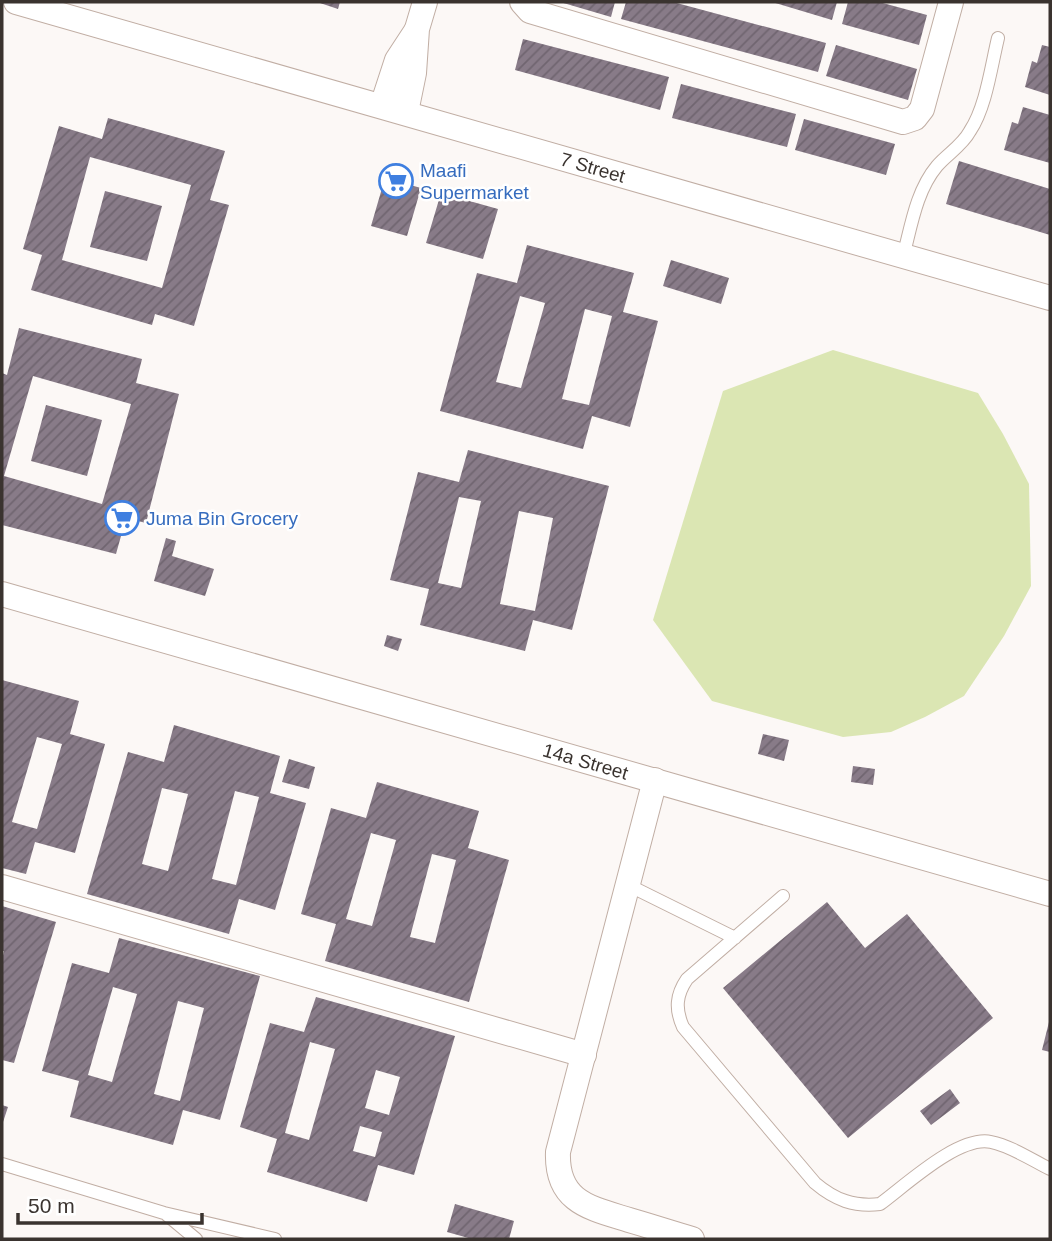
<svg xmlns="http://www.w3.org/2000/svg" width="1052" height="1241" viewBox="0 0 1052 1241" font-family="Helvetica,sans-serif">
  <style>
    .pitch { fill: #dbe6b3 }
    .building { fill: url(#building-hatch); fill-rule: evenodd }
    .lines { fill: none; stroke-linecap: round; stroke-linejoin: round }
    .lane-casing { stroke: #c1aea4; stroke-width: 14 }
    .street-casing { stroke: #c1aea4; stroke-width: 26 }
    .lane { stroke: #fff; stroke-width: 12 }
    .street { stroke: #fff; stroke-width: 24 }
    .labels { text-anchor: middle; stroke-width: 5; stroke-linejoin: round; paint-order: stroke }
    .street-label { font-size: 19px; fill: #3a332f; stroke: #fff }
    .shop-label { font-size: 19px; fill: #366cbe; stroke: #fff; text-anchor: start }
  </style>
  <defs>
    <pattern id="building-hatch" width="6" height="6" patternUnits="userSpaceOnUse" patternTransform="scale(1.75)"><rect width="6" height="6" fill="#887b88"/><path d="M-1 1l2-2M0 6l6-6M5 7l2-2" fill="none" stroke="#706570"/></pattern>
  </defs>
  <rect width="100%" height="100%" fill="#fcf8f6"/>
  <path class="pitch" d="M833,350L978,393L1003,434L1029,484L1031,586L1004,636L964,696L925,717L891,732L843,737L712,701L653,620L723,391Z"/>
  <path class="building" d="M317,2H340L338,9Z
    M560,2H615L611,17Z
    M626,2H673L826,43L818,72L621,19Z
    M772,2H837L832,20Z
    M848,2H879L927,15L919,45L842,24Z
    M523,39L669,77L660,110L515,70Z
    M836,45L917,69L908,100L826,76Z
    M1042,45L1050,47V95L1025,87L1032,61L1037,63Z
    M681,84L796,114L787,147L672,118Z
    M1023,107L1050,115V163L1004,150L1012,122L1018,124Z
    M108,118L225,151L210,200L229,205L194,326L155,314L152,325L31,290L42,255L23,249L59,126L102,139ZM90,157L191,185L162,288L62,260Z
    M804,119L895,144L886,175L795,150Z
    M959,161L1050,189V235L946,204Z
    M385,178L421,188L407,236L371,226Z
    M105,191L162,206L147,261L90,247Z
    M441,193L498,209L483,259L426,243Z
    M527,245L634,273L623,312L658,321L630,427L592,416L583,449L440,411L477,273L517,283ZM520,296L545,303L521,388L496,382ZM585,309L612,316L589,405L562,399Z
    M671,260L729,278L721,304L663,286Z
    M19,328L142,359L136,383L179,394L146,523L126,518L116,554L2,525V373L7,375ZM33,376L131,404L102,504L4,476Z
    M46,405L102,420L87,476L31,461Z
    M468,450L609,486L572,630L533,620L525,651L420,625L429,589L390,580L418,472L459,482ZM459,497L481,501L461,588L438,583ZM519,511L553,518L535,611L500,604Z
    M166,538L176,541L172,556L214,569L205,596L154,581Z
    M387,635L402,639L398,651L384,646Z
    M2,680L79,701L70,734L105,744L75,853L35,842L26,874L2,868ZM37,737L62,744L37,829L12,822Z
    M174,725L280,756L270,793L306,803L275,910L239,899L229,934L87,894L128,752L164,762ZM162,788L188,794L168,871L142,864ZM235,791L259,797L236,885L212,879Z
    M763,734L789,740L784,761L758,754Z
    M289,759L315,767L309,789L282,782Z
    M853,766L875,769L873,785L851,782Z
    M377,782L479,811L468,848L509,860L469,1002L325,961L336,924L301,914L331,808L366,818ZM371,833L396,840L372,926L346,919ZM432,854L456,860L435,943L410,937Z
    M827,902L865,948L907,914L993,1018L848,1138L723,988Z
    M2,906L56,922L14,1063L2,1060V960L4,951H2Z
    M119,938L260,976L220,1120L183,1110L173,1145L70,1117L79,1081L42,1071L72,963L109,973ZM113,987L137,994L112,1082L88,1075ZM178,1001L204,1008L180,1101L154,1094Z
    M316,997L455,1036L414,1175L378,1165L367,1202L267,1172L277,1139L240,1127L270,1023L304,1032ZM310,1042L335,1049L309,1140L285,1133ZM376,1070L400,1077L389,1115L365,1108ZM360,1126L382,1132L375,1157L353,1151Z
    M1049,1022L1050,1023V1052L1042,1050Z
    M950,1089L960,1103L931,1125L920,1111Z
    M2,1105L8,1107L2,1125Z
    M455,1204L514,1221L509,1239H472L447,1232Z"/>
  <g class="lines">
    <g class="lane-casing">
      <path id="lane" d="M903,257C911,227 916,191 937,166C947,154 962,146 970,131C986,107 991,67 998,38
        M628,885L735,938
        M783,896L687,979C676,995 675,1009 683,1027L815,1183C835,1200 854,1207 880,1204C906,1185 959,1135 991,1142C1011,1146 1032,1160 1050,1169
        M2,1164L164,1213L275,1239
        M167,1215L196,1239"/>
    </g>
    <g class="street-casing">
      <g id="street">
        <path id="s1" d="M16,2L1050,298"/>
        <path d="M522,2L530,11L903,122L915,118L922,109L951,2"/>
        <path d="M382,106L397,60L416,31"/>
        <path d="M406,112L414,73L417,29L425,2"/>
        <path id="s2" d="M2,594L1050,894"/>
        <path d="M655,780L558,1152C556,1202 590,1208 629,1220C650,1226 671,1233 692,1239"/>
        <path d="M2,887L584,1055"/>
      </g>
    </g>
    <use href="#lane" class="lane"/>
    <use href="#street" class="street"/>
  </g>
  <defs>
    <g id="supermarket-ring" transform="scale(1.75)"><circle r="9.5" fill="#fff" stroke="#3f7fe0" stroke-width="1.5"/><path d="M-6-5.5h2.5l.6 2H6L4.5 2H-2.5L-4.4-4H-6ZM-1.5 3.2a1.3 1.3 0 1 0 .1 0ZM3 3.2a1.3 1.3 0 1 0 .1 0Z" fill="#3f7fe0"/></g>
  </defs>
  <g fill-rule="evenodd">
    <use href="#supermarket-ring" x="396" y="181"/>
    <use href="#supermarket-ring" x="122" y="518"/>
  </g>
  <g class="labels">
    <g class="street-label">
      <text dy="7" stroke="none"><textPath href="#s1" startOffset="600">7 Street</textPath></text>
      <text dy="7" stroke="none"><textPath href="#s2" startOffset="607">14a Street</textPath></text>
    </g>
    <g class="shop-label">
      <text x="420" y="177">Maafi<tspan x="420" dy="22">Supermarket</tspan></text>
      <text x="146" y="525">Juma Bin Grocery</text>
    </g>
  </g>
  <rect width="1052" height="1241" fill="none" stroke="#3a332f" stroke-width="7"/>
  <path d="M18 1213v10h184v-10" fill="none" stroke="#3a332f" stroke-width="3.5"/>
  <text x="28" y="1213" font-size="21" fill="#3a332f" stroke="#ffffff" stroke-width="5" paint-order="stroke">50 m</text>
</svg>
